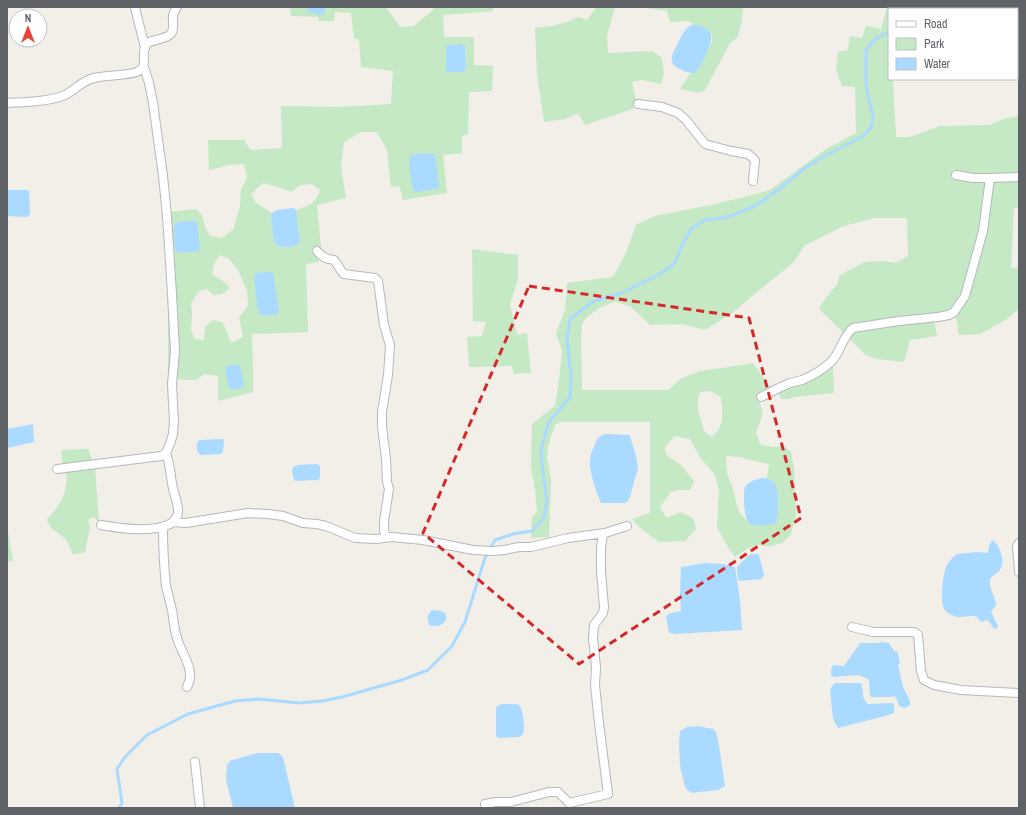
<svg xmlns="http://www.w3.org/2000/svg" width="1026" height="815" viewBox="0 0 1026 815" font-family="'Archivo Narrow',sans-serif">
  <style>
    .green { fill: #c5e8c5; fill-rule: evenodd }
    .water { fill: #aadaff }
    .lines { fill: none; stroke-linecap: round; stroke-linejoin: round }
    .stream { stroke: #aadaff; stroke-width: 3 }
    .minor-casing { stroke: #b5b8bc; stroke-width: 10 }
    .minor { stroke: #fff; stroke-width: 8 }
    .marked { fill: none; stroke: #d62828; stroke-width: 3; stroke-dasharray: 8 5; stroke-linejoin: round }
  </style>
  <rect width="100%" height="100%" fill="#f1efe8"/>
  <path class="green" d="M290,7H306V9L325,12V7H386L400,27L414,26L436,7H493V11L443,15L444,37H473L474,39V65L493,66L492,91L469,92L468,134L462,136V153L443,155L447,193L403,200L399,186L391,187L387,150L377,132H361L344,142L341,167L346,198L317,205L321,247L318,262L306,264L308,332L252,334L253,368V392L218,401V376L204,374L196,380L168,379V311L164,215L169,212L196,209L202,215L206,229L210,236L222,238L233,230L240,207L241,189L247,179L244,164L229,165L209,170L208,140H244L251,150L282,148L281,106L338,107L391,104L393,71L361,67L359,40L354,38L351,13L335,12L334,21H319L318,17L291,16ZM458,44H462L465,46L466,69L464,72H448L446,69V47L448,45ZM263,183L281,188L291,192L300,185L312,184L320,190C316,203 309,206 296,210L300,242L274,241L271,218L272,213L256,203L251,194ZM220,255L229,259L238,270L247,291L248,306L239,317L243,337L231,343L226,329L222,322L213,320L205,327L204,340L195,339L191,330L192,313L191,304L198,292L206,289L214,295L222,294L230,288L224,282L212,274L214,264Z
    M596,7H615L607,36L608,53L652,51L662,58L664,73L661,84L642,80L632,82L638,107L585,125L578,113L565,119L544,122L537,74L535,28L552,26L567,22L578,17L587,20L595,9Z
    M639,7H743L742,21L737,38L730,43L705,90L699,93L680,89L690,74L695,73L712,41V34L701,26L694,24L688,21L670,22L667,11Z
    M887,7H1019V35L1017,29V9H889V79H893L896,137H910L940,126L989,125L1003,119L1019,116V207L1014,208L1011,268H1019V309L1007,319L980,334L959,335L956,319L949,310L933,315L937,336L910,340L904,362L876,359L866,355L822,312L819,307L838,283L839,276L864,262L882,261L895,263L908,256L907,218H874L841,227L804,246L794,262L757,292L731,314L705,330L682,324L650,325L631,307L615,301L598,309L586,318L582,324L581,338L582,390H668L682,378L700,371L729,367L753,363L770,387L761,391L758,397L763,413L756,432L760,444L773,447L784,446L791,452L794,469L796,515L791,534L782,543L770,546L757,545L747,549L735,557L728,547L717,527L719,491L715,475L700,457L690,439L675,436L664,448L667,456L681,465L694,481L690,490H679L671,492L660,507L666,518L681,512L694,519L696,529L685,541L659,542L640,528L632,519L650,513V422H560L555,425L548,446L547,457L551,481L549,537L531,538L532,517L537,512L535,489L531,467L532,424L555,406L559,379L562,351L556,333L565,310L567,283L613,277L625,255L636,225L655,216L711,205L752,195L770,190L826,149L856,133L855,87L842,86L836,69L838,52L848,50L850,36L862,38L866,26L881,29ZM710,391L721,397C722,413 726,427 711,437L704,431L698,410V399L700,392ZM726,456L742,457L745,459L769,464L767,478C781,485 778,502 778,514L750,524L740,513L737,506L732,486L727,473Z
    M472,249L518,255V279L510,304L517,335L527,333L531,373L514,374L512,366L469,367L467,337L482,336L486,322L473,321Z
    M833,366L834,393L794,397L790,399H780L779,391L829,367Z
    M88,449L95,468L99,522L93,517L88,520L90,527L85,552L73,555L71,549L65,538L51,528L47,520C58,506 69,494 66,474C64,464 60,461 62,450Z
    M7,526L13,561L7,562Z"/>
  <path class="water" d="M306,7H325V12L321,15L308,12Z
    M694,24C715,29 714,36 706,54C703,61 700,67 695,73C689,74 685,71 680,69C666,63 673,53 678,43C682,35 685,27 694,24Z
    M458,44H462L465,46L466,69L464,72H448L446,69V46L448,45Z
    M420,153L435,154L439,187L436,189L416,192L413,190L409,165L410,156Z
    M7,190H27L29,191L30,214L27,217L7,216Z
    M294,208L296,210L300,242C295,248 283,248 276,245L274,241L271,218L272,213L277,210Z
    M194,221L197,222L200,248L199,251L182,253L177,252L175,248L174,226L175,224L179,222Z
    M268,272H273L279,312L278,314C270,315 262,318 258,311L254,277L255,274L258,273Z
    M230,365H240L244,385L240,388L232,390L228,385L225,370L227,367Z
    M33,424L34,442L7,448V429Z
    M606,434L629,435L630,436L636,456L638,469L635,478L630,497L628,501L625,503H601C596,492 589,471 590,459C590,455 592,451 594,447C596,439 599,436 606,434Z
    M222,439L224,440L223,452L221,454L200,455C196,451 195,442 200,440Z
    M317,464L320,466V478L318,480L295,481C292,477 292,471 293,467L298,465Z
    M761,478C767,478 771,479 775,484C779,489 780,518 775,523C773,525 759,526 754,525C751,525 748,523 747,520C744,515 743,492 745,487C748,481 756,480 761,478Z
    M992,540C1000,544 1006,563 1000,570C997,575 990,575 990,581C989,589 996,598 996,605L991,612L998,626L996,629C992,628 991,623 987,620L981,622C980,621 979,619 977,617C970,613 956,623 945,610C939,603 943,573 947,565C948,562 955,555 957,554L978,552L988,553L989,546Z
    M751,554H757L759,555L764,575L761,579L740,581L738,580L737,567L748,556Z
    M705,563L723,564L735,567L740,600L742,630L675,634L669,633L666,617L668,614L681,611L680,595L681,567Z
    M432,610L441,611L445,613C450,624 438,628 429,625C427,618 427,615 432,610Z
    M881,642L889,643L894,651H897L900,662L898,665L903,687L910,701V705L905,708L899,706L897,700L895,696L891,697H872L870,696L869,680L859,675L834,677L831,676V671L833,665L844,666L860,643H878Z
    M835,683H861C864,690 861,699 868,704L892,703L894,704V713L889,715L838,728L833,719L830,690L833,685Z
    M502,704H517L520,706C523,711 526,731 522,735C521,736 520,736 519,737L498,738L496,736V709L497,706Z
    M698,726L713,729L716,732L719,745L725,786L718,790L692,793L687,790L685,787L680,766L679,745L680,731L687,727Z
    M257,753H279L283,757L295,808H233L226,780L227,765L230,761Z"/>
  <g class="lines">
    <path class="stream" d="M1001,9L1004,7
      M119,808L122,803L117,769L125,757L147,735L188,714L235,701L259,699L299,703L322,701L342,697L402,680L428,670L452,646L465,622L485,558L495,540L513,534L532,531L544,518L547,500L543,474L541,449L549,422L570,397L571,375L567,340L570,319L592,302L621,293L660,274L674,264L682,245L692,228L705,220L723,218L734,215L755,206L778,190L805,168L826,155L862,137L871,128L873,115L869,102L866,83V50L874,40L887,33L889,31"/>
    <g class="minor-casing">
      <path id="minor" d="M135,7L137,16L145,47
        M7,103C25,102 48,102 65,95C75,90 83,80 94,78C109,75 123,76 137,72C147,67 143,62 144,52C144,49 146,46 147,43C154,40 162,39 168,36C176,32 172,22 173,15C174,12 176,9 177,7
        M638,104L662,107L678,113L686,120L705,144L731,151L748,154L753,158L755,161L753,181
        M956,175L973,178H990L1019,177
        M317,251C322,257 326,259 334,260C338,264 340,271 344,274L375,278L378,281L384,325L390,345L388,375L382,412V426L386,459L387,482L389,489L384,521V530L386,537
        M761,397C771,392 780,387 790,383C794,382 798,381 802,380C812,376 823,369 831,362C841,352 842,337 853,328L899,321L938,317L949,315L954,312L965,296L983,231L990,178
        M57,469L161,456L166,453L170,444L173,434L174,422L172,384L175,352L172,294L167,216L163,176L153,103L149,83L144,67
        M173,522L186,523L248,513L268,514L283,516L303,523L317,524L326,526L355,538L376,539L392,537L423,540L473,550L492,551L504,550L519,547H531L568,538L605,533L627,526
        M101,525C117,528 179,538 178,510C178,502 173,492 172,483C170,473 170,463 166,453
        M163,527C163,547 164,567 166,586C168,594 170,602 172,610C174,621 174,631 178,641C183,656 196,671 187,687
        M1019,543L1017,546L1019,572
        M852,627L873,632H914L918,635L921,671L924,680L934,685L961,690L1019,693
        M195,762L200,808
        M485,804L496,802H511L549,792H558L569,803L608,794L599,723L595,685L596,667L593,638L594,625L603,613L604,607L601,572V547L603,534"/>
    </g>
    <use href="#minor" class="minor"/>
  </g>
  <path class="marked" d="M529,286L749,318L801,518L579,664L423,533Z"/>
  <rect width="1026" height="815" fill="none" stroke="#5f6368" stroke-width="16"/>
  <rect x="888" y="8" width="130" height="72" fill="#ffffff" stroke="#bfc1c3"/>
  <rect x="896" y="21" width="20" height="6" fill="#ffffff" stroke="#bfc1c3"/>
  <text x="924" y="28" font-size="12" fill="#5f6368">Road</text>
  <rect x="896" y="38" width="20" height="12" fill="#c5e8c5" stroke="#bfc1c3"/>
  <text x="924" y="48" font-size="12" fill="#5f6368">Park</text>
  <rect x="896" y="58" width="20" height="12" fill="#aadaff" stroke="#bfc1c3"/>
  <text x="924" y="68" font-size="12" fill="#5f6368">Water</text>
  <g transform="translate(28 28)"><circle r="19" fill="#ffffff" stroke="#bfc1c3"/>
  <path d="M0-3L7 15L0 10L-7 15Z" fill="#ea4335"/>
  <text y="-6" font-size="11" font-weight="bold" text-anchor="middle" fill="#5f6368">N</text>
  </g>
</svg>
